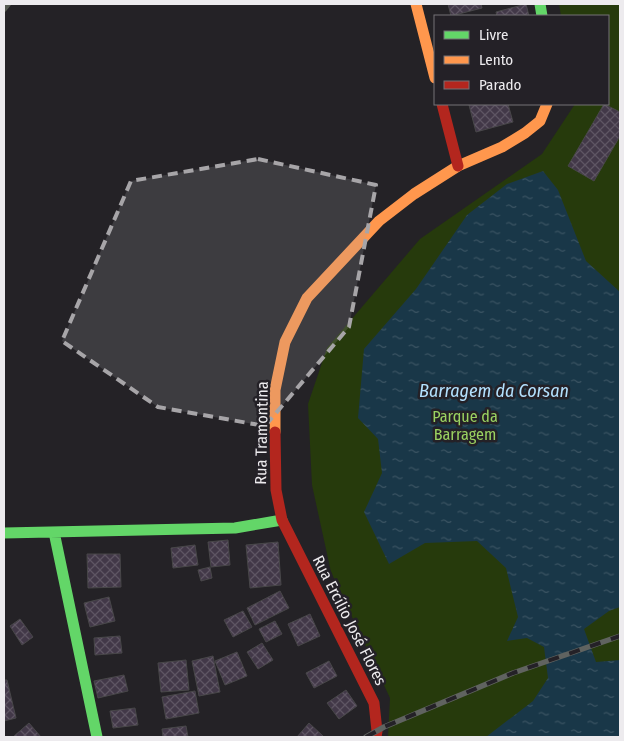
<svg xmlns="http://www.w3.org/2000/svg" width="624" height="741" viewBox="0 0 624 741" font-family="'Fira Sans Condensed',sans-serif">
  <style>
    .green { fill: #263a0c }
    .water { fill: url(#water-ripples) }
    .building { fill: url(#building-cross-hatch); stroke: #484749 }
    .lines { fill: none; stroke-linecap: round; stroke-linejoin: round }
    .lane { stroke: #555a51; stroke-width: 6 }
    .fast { stroke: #63d668; stroke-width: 11 }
    .slow { stroke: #ff974d; stroke-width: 11 }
    .jam { stroke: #b3261e; stroke-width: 11 }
    .rail-casing { stroke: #606360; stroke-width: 5.5 }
    .rail { stroke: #242127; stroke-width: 4; stroke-dasharray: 11; stroke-linecap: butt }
    .marked { fill: #a7a5a8; fill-opacity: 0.2; stroke: #a7a5a8; stroke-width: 4; stroke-dasharray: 10 6; stroke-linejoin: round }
    .labels { text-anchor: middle; stroke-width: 5; stroke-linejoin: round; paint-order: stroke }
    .park-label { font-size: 16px; fill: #9ad261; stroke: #242127 }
    .street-label { font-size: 16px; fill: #edebee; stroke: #242127 }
    .water-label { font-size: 18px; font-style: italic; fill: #b3e1fe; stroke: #242127 }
  </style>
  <defs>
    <pattern id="water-ripples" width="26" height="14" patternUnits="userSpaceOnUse" patternTransform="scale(1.25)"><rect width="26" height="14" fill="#193748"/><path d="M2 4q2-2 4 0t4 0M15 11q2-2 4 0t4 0" fill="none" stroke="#3b5463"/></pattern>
    <pattern id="building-cross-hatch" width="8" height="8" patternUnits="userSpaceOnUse" patternTransform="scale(1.25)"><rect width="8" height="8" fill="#423848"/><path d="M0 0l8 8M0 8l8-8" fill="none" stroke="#5e5563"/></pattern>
  </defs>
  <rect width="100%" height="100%" fill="#242226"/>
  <path class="green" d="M559,4H620V737H388L390,698L331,572L312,485L308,404L327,348L420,239L542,154L575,104H608V16H561Z"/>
  <path class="water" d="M543,171L558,190L586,261L620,292V607L609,611L584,629L596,662L620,660V737H486L533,701L548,678L544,647L527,638L507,641L518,617L506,568L477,541L425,543L389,564L364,512L382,473L378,439L358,418L364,349L416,289L467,215L507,184Z"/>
  <path class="building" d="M448,4H481L482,8L451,16Z
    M526,4L529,16H497L496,12Z
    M475,104H508L513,122L476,132L469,105Z
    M604,104L620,112V136L594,181L568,166Z
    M228,540L230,565L211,567L208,542Z
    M278,542L281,585L250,588L246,545Z
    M195,545L198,565L173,568L171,548Z
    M87,554H120L121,587L88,588Z
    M210,567L212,578L201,581L198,570Z
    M280,591L289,608L255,625L247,608Z
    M109,597L115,621L90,627L84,603Z
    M243,611L252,627L233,637L224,620Z
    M310,614L320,636L298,646L288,624Z
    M20,619L33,637L22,645L10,626Z
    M275,621L282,634L266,642L259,629Z
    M120,636L122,653L95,655L94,638Z
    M262,643L273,660L258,669L247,652Z
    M237,652L247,676L225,685L215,661Z
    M213,656L220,692L199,696L192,661Z
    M186,660L189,690L161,692L158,663Z
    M329,661L337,676L314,688L306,673Z
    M124,675L128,691L98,698L94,681Z
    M4,680H7L16,718L4,721Z
    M346,690L357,706L339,719L327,703Z
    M195,691L199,713L166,719L162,697Z
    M135,708L138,725L113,728L110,711Z
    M29,723L41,737H13Z
    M309,723L323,736L322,737H297Z
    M186,726L188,737H163L162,729Z"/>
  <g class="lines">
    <path class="lane" d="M4,9L8,4"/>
    <path class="fast" d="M540,4L542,16
      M54,532L97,737
      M4,533L235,528L282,520"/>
    <path class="slow" d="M416,4L435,78
      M275,432V390L285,342L307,298L379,221L414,194L458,166L502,147L525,133L540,121L547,104"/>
    <path class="jam" d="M442,104L458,166
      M275,432L276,490L282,520L374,703L377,731L376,737"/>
    <g class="rail-casing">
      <path id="rail" d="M366,737L384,727L513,673L620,636"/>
    </g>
    <use href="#rail" class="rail"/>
  </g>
  <path class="marked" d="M258,159L376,185L349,327L265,426L158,407L62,341L131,181Z"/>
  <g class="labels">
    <g class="park-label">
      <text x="465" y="422">Parque da<tspan x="465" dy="18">Barragem</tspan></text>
    </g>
    <g class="street-label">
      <text transform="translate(261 433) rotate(-89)" y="6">Rua Tramontina</text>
      <text transform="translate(350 620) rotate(63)" y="6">Rua Ercílio José Flores</text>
    </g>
    <g class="water-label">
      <text x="494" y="397">Barragem da Corsan</text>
    </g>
  </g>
  <rect width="624" height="741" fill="none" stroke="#edebee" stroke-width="10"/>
  <rect x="434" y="15" width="175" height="90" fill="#242127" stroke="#747277"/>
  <rect x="444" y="31" width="25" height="8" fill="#63d668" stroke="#747277"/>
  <text x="479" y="40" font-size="15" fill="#edebee">Livre</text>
  <rect x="444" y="56" width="25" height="8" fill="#ff974d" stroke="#747277"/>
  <text x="479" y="65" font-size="15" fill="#edebee">Lento</text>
  <rect x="444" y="81" width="25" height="8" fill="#b3261e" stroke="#747277"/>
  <text x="479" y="90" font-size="15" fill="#edebee">Parado</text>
</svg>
